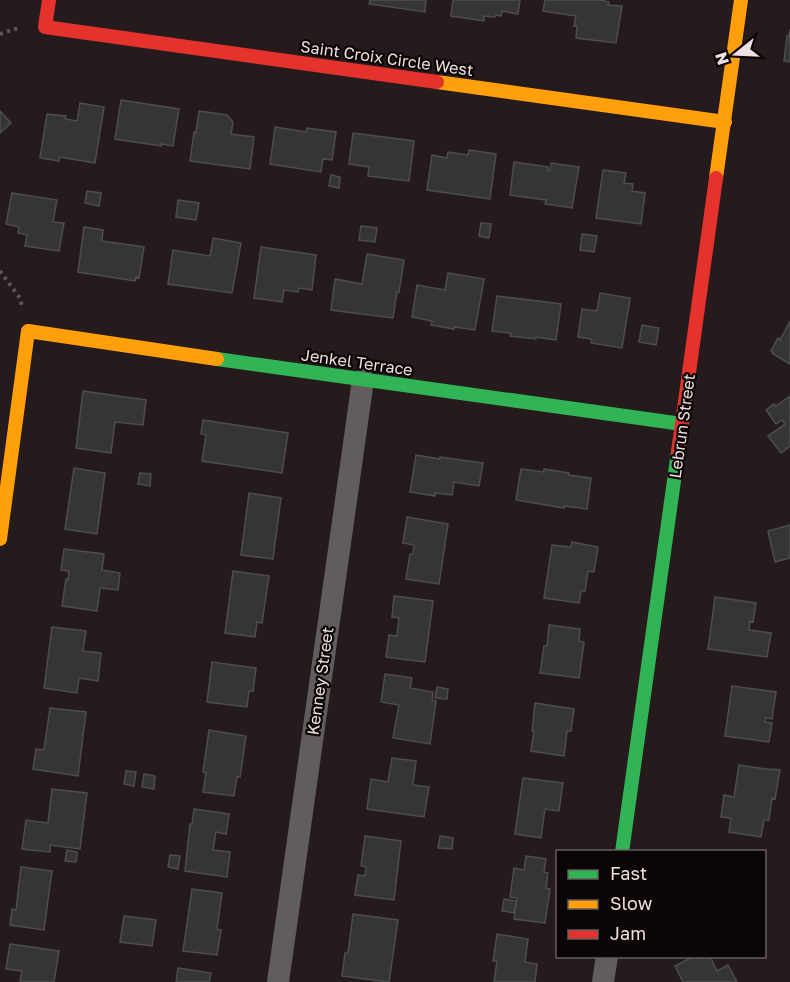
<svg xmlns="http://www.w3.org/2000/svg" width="790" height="982" viewBox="0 0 790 982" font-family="'Golos Text',sans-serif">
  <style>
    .building { fill: #363536; stroke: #4d4d4e; stroke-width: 1.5 }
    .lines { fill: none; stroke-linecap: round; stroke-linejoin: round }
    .path { stroke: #5e5959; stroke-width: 4; stroke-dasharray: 3 4.5; stroke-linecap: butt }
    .street { stroke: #625d5d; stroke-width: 22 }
    .fast { stroke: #30b455; stroke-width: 14 }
    .slow { stroke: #ff9f0a; stroke-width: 14 }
    .jam { stroke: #e5322d; stroke-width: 14 }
    .labels { text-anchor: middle; stroke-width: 4.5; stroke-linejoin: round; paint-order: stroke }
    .street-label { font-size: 16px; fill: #eee1e1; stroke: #0c0506 }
  </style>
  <rect width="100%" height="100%" fill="#251b1c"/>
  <path class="building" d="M370,0H426L425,12L369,4Z
    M453,0H520L518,14L502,11L501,16L496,15L495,17L484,16V21L451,16Z
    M545,0H600L609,2L608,5L622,6L616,43L576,38L577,26H574L576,16L543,11Z
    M790,29V62L784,61L787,36H789Z
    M121,100L179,109L173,146L161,144V146L115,139Z
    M80,103L104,107L95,163L59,157V161L40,158L47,114L66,116L65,119L77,121Z
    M0,111L11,123L0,133Z
    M199,111L227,115L233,122L231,134L254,137L250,169L190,161L194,132L196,133Z
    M275,127L306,132L307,128L336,132L332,160L323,159L321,172L270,164Z
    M353,133L414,141L409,181L368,176L369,167L349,164Z
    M469,150L496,154L490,199L427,190L432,155L447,158L448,152L468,155Z
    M514,162L548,167V171H550L551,163L579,167L572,208L545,204L546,200L510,195Z
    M603,170L626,173L624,183L633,184L632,191L645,193L641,224L596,218Z
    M331,175L340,177L339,188L329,186Z
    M87,191L101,193L99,206L85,203Z
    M12,193L57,200L53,222L64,223L59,251L25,246L27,235L18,233L19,227L6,224Z
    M178,200L199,203L196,220L176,217Z
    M481,223L491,224L489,238L479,236Z
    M361,226L377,228L375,242L359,240Z
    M84,227L103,230L102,241L144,247L139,278L136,277L135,281L78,272Z
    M582,234L597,236L594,252L580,250Z
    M213,238L241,243L232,293L168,284L173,250L210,256Z
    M261,247L316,255L312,290L299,288L298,292L284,290L282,302L254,298Z
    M367,254L404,260L399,292H397L393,318L331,310L335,279L362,284Z
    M448,273L484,279L475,330L454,327V329L431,325L432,321L412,317L417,285L445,290Z
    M600,293L630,298L622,348L591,343L592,339L578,337L582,309L597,311Z
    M497,296L561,304L556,340L536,337V339L510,336L511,333L492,331Z
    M790,321V364L772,353L773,352L771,351L778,338L780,340Z
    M642,325L659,328L656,345L639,342Z
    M83,391L146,400L143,425L115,422L111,453L76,448Z
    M790,396V446L781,453L768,436L785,424L782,420L776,424L766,410L774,404L776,406Z
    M203,420L288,433L282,473L202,461L206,435L201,434Z
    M416,455L440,459V457L483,463L479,486L454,482L452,495L435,493V496L410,492Z
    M74,468L105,473L97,534L65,529Z
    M521,469L544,472V469L569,473V475L591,478L587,509L564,506V508L516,500Z
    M140,473L151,474L150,486L138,484Z
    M249,493L281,498L273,559L241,555Z
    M407,517L448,524L439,584L406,579L410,554H413L414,545L403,543Z
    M790,525V558L775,562L768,531Z
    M572,542L598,547L594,572L588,571L585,591H581L579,603L544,598L552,545L571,547Z
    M64,549L104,554L102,570L120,573L118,590L100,588L97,611L62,606L66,579L68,580L69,571L61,570Z
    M233,571L269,576L262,623L257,622L255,637L225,633Z
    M394,596L433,601L425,662L386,657L389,635L397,636L399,618L392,617Z
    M715,597L756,603L753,622L750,621L749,630L771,633L767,657L708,649Z
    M549,625L580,629L579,641L584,642L579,678L540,673L544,646H547Z
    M52,627L86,631L83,651L101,653L98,681L79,678L77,693L44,688Z
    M212,662L256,668L253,691H249L247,707L207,702Z
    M385,674L412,678L410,688L433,692L432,700L436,701L430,744L393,738L399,705L381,702Z
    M732,686L776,692L772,719L766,718L765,722L772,723L769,742L725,736Z
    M437,687L448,689L447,699L435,698Z
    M535,703L574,709L571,731H567L564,756L531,751L534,731H532Z
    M50,708L86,712L78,776L33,769L36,749L44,750Z
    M209,730L246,736L240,777H237L234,796L203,792L206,773L203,772Z
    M392,758L416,761L413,785L429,787L424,817L367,809L371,779L388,782Z
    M739,765L773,770V769L780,770L775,799L772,798L769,820H764L761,837L729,832L731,818L721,817L724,795L734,797Z
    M126,771L136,772L134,786L124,784Z
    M144,774L155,776L154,789L142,787Z
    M523,778L563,783L559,811L545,809L541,838L515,834Z
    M52,789L87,793L80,849L50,845V852L22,849L26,820L48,823Z
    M194,809L229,814L226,834L216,832L213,850L230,852L227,877L185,871L190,824H192Z
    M365,836L401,841L394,900L355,895L358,875L365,876L366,867L361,866Z
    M440,836L453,838L452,849L438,848Z
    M67,850L77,852L76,862L65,861Z
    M170,855L180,856L178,869L168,867Z
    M526,856L546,859L544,872L548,873L546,888L550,889L545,923L514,919L517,898L510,897L514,868L524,870Z
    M21,867L52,871L44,930L10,925L12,909L16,910Z
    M192,889L222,893L217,929L221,930L217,955L183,951Z
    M504,899L516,901L514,913L502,911Z
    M353,914L398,920L389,982L342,976L345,953H348Z
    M124,916L156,920L152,946L120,942Z
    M497,934L528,939L525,962L537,964L535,982H494L497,961H493Z
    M10,944L59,951L54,982H20L22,971L6,969Z
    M694,956H710L717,971L728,965L737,982H683L675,966Z
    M178,968L211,973L209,982H176Z"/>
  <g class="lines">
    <path class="path" d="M0,34L15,29H20
      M0,271L20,298L22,307"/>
    <path class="street" d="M278,982L363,380
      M603,982L607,956"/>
    <path class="fast" d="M217,359L682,424
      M622,852L678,452"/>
    <path class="slow" d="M437,82L725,122
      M716,178L741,0
      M0,539L28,331L217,359"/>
    <path class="jam" d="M49,0L45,27L437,82
      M678,452L716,178"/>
  </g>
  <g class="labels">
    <g class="street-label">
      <text transform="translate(387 58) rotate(8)" y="6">Saint Croix Circle West</text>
      <text transform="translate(357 362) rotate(8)" y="6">Jenkel Terrace</text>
      <text transform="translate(682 426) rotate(-82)" y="6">Lebrun Street</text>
      <text transform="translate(320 681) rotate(-82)" y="6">Kenney Street</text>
    </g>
  </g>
  <rect x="556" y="850" width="210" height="108" fill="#0c0506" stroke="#665d5e" stroke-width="1.5"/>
  <rect x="568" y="870" width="30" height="9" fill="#30b455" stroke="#665d5e" stroke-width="1.5"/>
  <text x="610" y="880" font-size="18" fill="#eee1e1">Fast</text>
  <rect x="568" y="900" width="30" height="9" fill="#ff9f0a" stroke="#665d5e" stroke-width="1.5"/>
  <text x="610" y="910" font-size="18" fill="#eee1e1">Slow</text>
  <rect x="568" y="930" width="30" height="9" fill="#e5322d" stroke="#665d5e" stroke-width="1.5"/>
  <text x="610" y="940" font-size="18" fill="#eee1e1">Jam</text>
  <g transform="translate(736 54) rotate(252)" stroke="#0c0506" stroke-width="4.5" paint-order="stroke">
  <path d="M0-4.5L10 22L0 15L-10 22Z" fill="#eee1e1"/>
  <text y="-9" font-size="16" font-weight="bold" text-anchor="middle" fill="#eee1e1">N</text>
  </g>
</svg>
